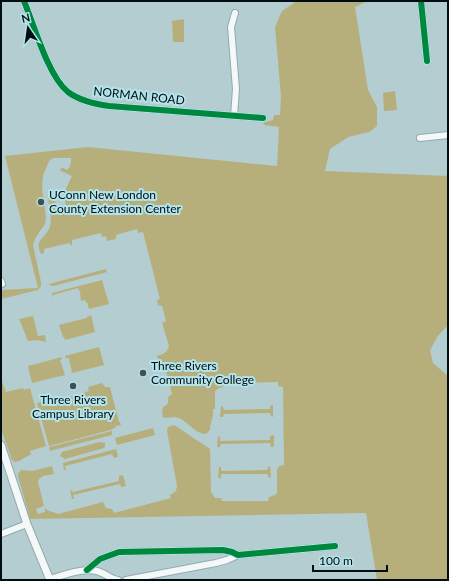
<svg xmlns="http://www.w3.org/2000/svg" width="449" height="581" viewBox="0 0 449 581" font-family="Lato,sans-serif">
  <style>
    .green { fill: #b7af7b }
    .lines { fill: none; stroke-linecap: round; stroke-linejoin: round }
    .minor-casing { stroke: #95aaac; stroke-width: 8 }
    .major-casing { stroke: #95aaac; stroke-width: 9 }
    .minor { stroke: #f4f8f8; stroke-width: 6 }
    .major { stroke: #f4f8f8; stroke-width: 7 }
    .cycleway-casing { stroke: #b3e3eb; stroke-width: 8 }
    .cycleway { stroke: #00873e; stroke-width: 6 }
    .poi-dot { fill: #3f5154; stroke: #b3e3eb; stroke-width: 1.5 }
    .labels { text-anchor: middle; stroke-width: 4; stroke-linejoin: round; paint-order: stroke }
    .street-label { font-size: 12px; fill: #000e11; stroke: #b3e3eb }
    .poi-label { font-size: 12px; fill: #000e11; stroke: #b3e3eb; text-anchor: start }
  </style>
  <rect width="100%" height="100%" fill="#b3cdd0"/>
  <path class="green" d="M295,1H368L355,7L368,90L377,107V126L369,132L348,137L330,149L325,171L448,176V325L438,336L430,350L433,363L448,376V580H377L366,513L30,519L18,476V474L21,470L33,471L52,466L54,474L43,476L39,479L38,482L44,506L36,509L38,514L45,512V508L47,510L58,514L103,502L106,508L112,509L114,513L171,498L170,495L176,491L177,486L167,431L168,427L174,425L210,449L211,492L215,498H221L222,501H268L269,497L275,495L277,493V470L279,466L284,465L283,387L278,386V382L223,383V387L219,388L215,391V409H213C214,417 210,422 210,430L206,434C194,434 187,419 175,417C172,417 169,418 166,418L163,417L162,411L163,407C168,405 169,402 168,397L172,394L164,363L163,362H159L157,356C163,354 167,353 169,346L162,323L166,321L162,306L158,305L157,300L160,299L143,232L138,233L137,229L116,235V239L107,241L106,236L102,237L101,233L72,240V246L69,243L44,249V253L41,254C34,240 44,239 49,229C53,219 49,207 48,197H54V199H55L56,209L66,208L64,193L72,176L61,171L60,169L63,168L67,170C71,167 71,162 71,158H53L49,161L43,176L42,187L46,218L45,224L36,237L33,245L41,282V286L38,290L1,299V290L38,288L5,156L88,147L277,166L279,127L264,125L263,123L273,120L274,115H280L281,97L275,27L282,11L294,3Z
    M184,19V42H173L172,21Z
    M395,91L397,110L384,111L383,93Z
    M106,269L107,272L53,286L49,285V284Z
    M102,280L109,304L89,309L87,302L86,303L85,300L81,301L80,292L78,288L53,295V299L52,293Z
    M91,315L95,332L65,340L64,337H63L59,325L87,318V317Z
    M33,316L38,336L45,335L46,342L38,340L28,341L19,319Z
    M99,347L104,365L72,373L69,358H66L65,356Z
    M62,357V359L60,360L65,375L32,383L28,366Z
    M1,379L6,392L23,388L24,390L30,388L46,446L30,451L31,455C25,456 22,461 15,462L12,460L1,429Z
    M102,383L105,387H110L119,422H120L121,425L116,426V427L111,430L49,446L37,403L59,398V399L67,397V398L85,393V392L89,391L88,387Z
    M273,405V417L271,416L270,413L224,414L223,417H220L221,406L223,407L224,410L270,409V406Z
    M153,428L155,435L117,445L115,438Z
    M112,431V435L50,451L49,447Z
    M273,435L274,436V446L273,447H271L270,443L221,444L220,447H217L218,436L220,437V441L270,440V436Z
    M99,442L105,443V446L104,448L65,459L60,456L62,452Z
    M116,449L118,457L114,458L112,454L65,466L66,470H64L63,463Z
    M270,466L271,477L270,478L268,477V474H221V479L218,477L219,467H221V471L267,470L268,467Z
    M123,475L126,486L121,487L120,484L73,495L74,499H72L70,489L73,492L119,481V476Z"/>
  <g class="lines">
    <g class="minor-casing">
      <path id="minor" d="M24,1C34,25 48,76 68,92C80,101 94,104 109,106L263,118
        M421,1L427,61
        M234,116L236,89L231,27L235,13
        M420,138L448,135
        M1,281L2,284
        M1,534L27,524
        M87,570L100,559L119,552L223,550L232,552L238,555L335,546
        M50,579C64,575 82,568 97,571C105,573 110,579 118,580
        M126,580L216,563L227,560L238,555"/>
    </g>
    <g class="major-casing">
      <path id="major" d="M1,445L27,524L50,580"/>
    </g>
    <use href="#minor" class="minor"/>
    <use href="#major" class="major"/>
    <g class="cycleway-casing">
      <path id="cycleway" d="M24,1C34,25 48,76 68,92C80,101 94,104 109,106L263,118
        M421,1L427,61
        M87,570L100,559L119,552L223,550L232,552L238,555L335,546"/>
    </g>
    <use href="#cycleway" class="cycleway"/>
  </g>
  <g class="poi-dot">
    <circle cx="41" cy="202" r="4"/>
    <circle cx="143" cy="373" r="4"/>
    <circle cx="73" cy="386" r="4"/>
  </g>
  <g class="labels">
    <g class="street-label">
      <text transform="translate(139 96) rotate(6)" y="4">NORMAN ROAD</text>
    </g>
    <g class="poi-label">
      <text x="49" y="199">UConn New London<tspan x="49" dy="14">County Extension Center</tspan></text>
      <text x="151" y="370">Three Rivers<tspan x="151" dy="14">Community College</tspan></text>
      <text x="73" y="404" text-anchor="middle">Three Rivers<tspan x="73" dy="14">Campus Library</tspan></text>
    </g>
  </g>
  <rect width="449" height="581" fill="none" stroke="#000e11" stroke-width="4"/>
  <g transform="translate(28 28) rotate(347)" stroke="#b3e3eb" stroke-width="3" paint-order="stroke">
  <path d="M0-3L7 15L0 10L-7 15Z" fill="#000e11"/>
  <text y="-6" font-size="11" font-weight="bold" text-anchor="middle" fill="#000e11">N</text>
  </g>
  <path d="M313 565v6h74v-6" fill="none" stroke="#000e11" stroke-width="2"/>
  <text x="319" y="565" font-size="12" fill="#000e11" stroke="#b3e3eb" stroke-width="3" paint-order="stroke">100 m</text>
</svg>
